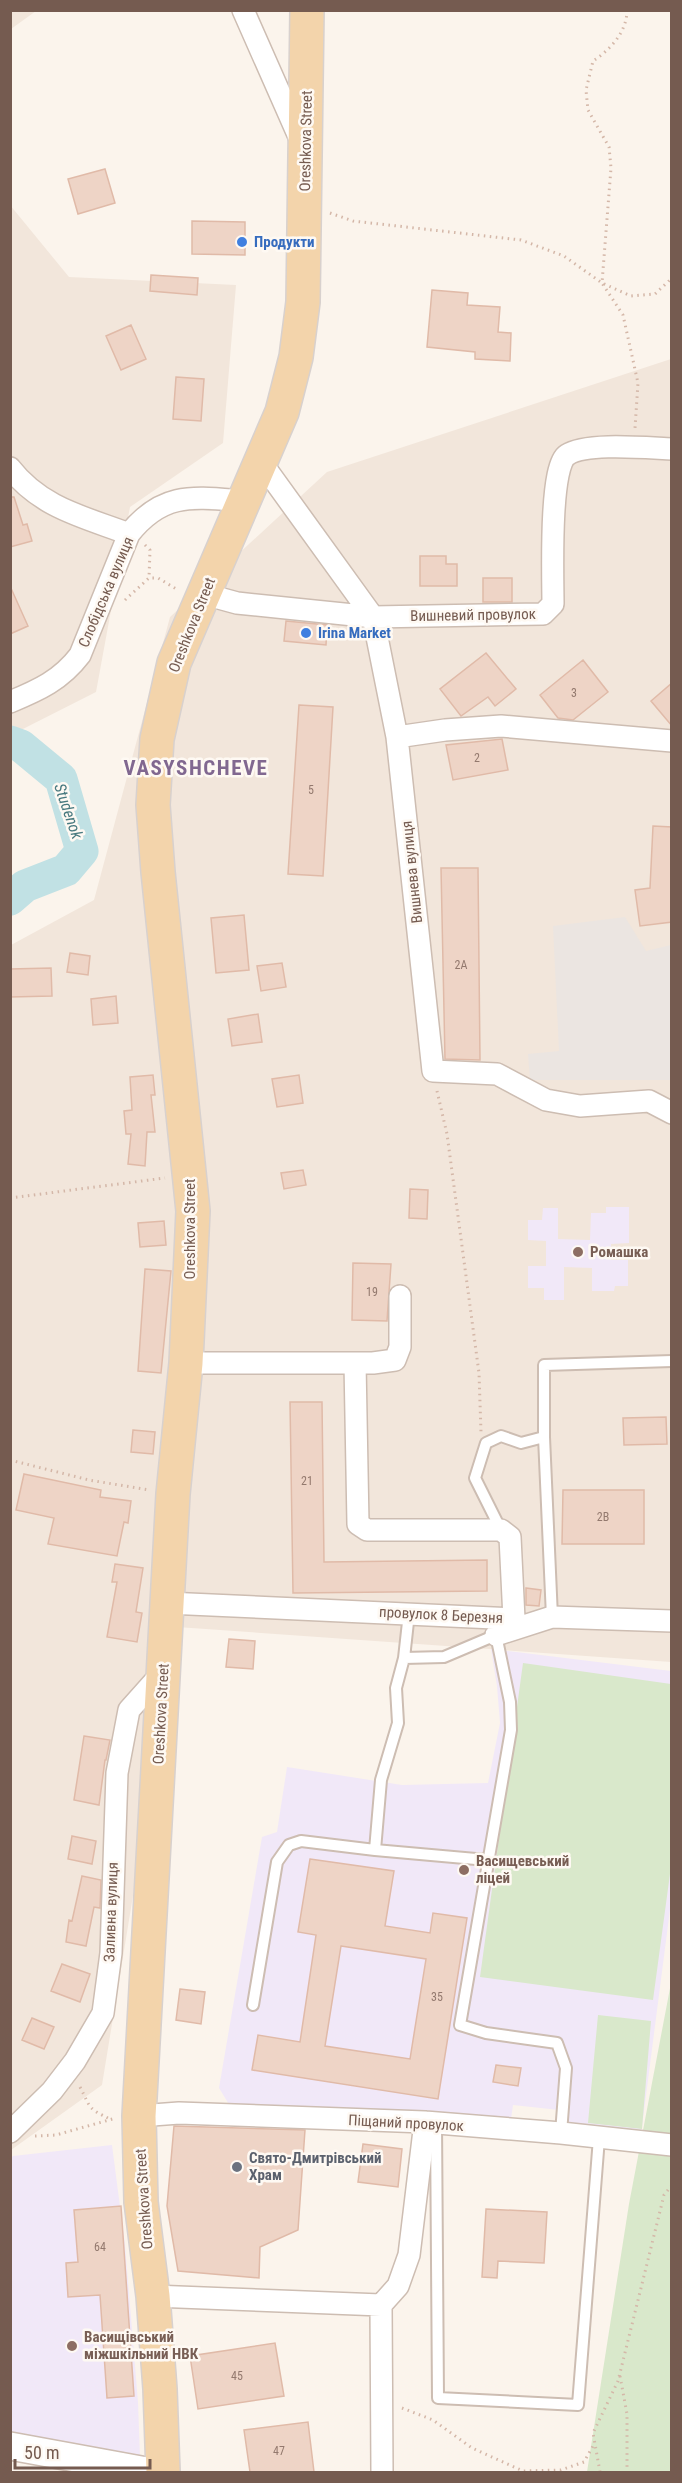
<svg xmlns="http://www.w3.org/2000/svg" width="682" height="2483" viewBox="0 0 682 2483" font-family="'Roboto Condensed',sans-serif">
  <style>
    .residential { fill: #f2e6db }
    .industrial { fill: #ebe5e1 }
    .education { fill: #f1e8f8 }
    .green { fill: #d9e8cb }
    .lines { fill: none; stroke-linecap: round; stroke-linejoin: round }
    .river { stroke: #c1e1e4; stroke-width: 33 }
    .building { fill: #eed4c6; stroke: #e0baa8; stroke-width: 1.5; fill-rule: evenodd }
    .service-casing { stroke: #cdbdb2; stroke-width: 14 }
    .minor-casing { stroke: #cdbdb2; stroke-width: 24 }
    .tertiary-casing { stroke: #cdbdb2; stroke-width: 30 }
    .primary-casing { stroke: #d8d1ce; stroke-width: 36 }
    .path { stroke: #d4b7a8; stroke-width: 3; stroke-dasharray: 1.5 4.5; stroke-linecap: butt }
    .service { stroke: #fff; stroke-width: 10 }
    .minor { stroke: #fff; stroke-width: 21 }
    .tertiary { stroke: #fff; stroke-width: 27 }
    .primary { stroke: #f3d4ab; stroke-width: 33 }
    .shop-dot { fill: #3f7fe0; stroke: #fef9f3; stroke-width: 2 }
    .education-dot { fill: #8d6e63; stroke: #fef9f3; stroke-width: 2 }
    .worship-dot { fill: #6b7280; stroke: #fef9f3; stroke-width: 2 }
    .labels { text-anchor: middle; stroke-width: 5; stroke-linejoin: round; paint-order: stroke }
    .number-label { font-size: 12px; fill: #93796e }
    .street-label { font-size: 15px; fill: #755b50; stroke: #fef9f3 }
    .shop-label { font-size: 15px; font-weight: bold; fill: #366cbe; stroke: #fef9f3; text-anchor: start }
    .education-label { font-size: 15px; font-weight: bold; fill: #785e54; stroke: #fef9f3; text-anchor: start }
    .worship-label { font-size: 15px; font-weight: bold; fill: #5b616d; stroke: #fef9f3; text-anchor: start }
    .water-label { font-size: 16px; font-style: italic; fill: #48797f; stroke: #fef9f3 }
    .district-label { font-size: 21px; font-weight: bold; letter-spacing: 1.5px; fill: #816890; stroke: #fef9f3 }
  </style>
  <rect width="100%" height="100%" fill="#fbf4ec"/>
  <path class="residential" d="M11,10H36V11L11,29Z
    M10,205L69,277L236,285L223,443L130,507L96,692L11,735Z
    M671,359V1662L177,1627L102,2085L11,2150V945L94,900L170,617L327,472Z"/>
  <path class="industrial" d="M625,917L646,951L671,945V1080H530L528,1054L559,1051L553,926Z"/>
  <path class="education" d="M606,1207H629V1243L611,1244V1260H628V1286H615L614,1291H592V1268L564,1267V1300H544V1288H528V1266H546V1241L528,1240V1220H542L543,1208H558V1239L590,1240L591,1213H606Z
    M491,1649L671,1671V1902L640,2142L558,2130L559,2110L513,2105L510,2126L230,2106L219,2088L262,1837L277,1832L287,1767L402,1785L488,1783L500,1723L497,1686Z
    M112,2145L125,2245L138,2402L140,2457L11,2432L10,2159L13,2156Z"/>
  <path class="green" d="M523,1663L671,1684L672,1859L653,2000L480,1977Z
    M671,1983V2472H587L629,2204Z
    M598,2015L651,2021L642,2129L588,2123Z"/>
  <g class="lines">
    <path class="river" d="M10,742L21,746L61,779L82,851L66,870L25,886L10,899"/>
  </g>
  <path class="building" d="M105,169L115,203L78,214L68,179Z
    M192,221L245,222V255L192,254Z
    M151,275L198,278L197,295L150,291Z
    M432,290L468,293L467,305L500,307L498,332L511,333L510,361L475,359V352L427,347Z
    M131,325L146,359L121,370L106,336Z
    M176,377L204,379L201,421L173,419Z
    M10,497H14L23,525L27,524L32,541L10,547Z
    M420,556H446V564H457V586H420Z
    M483,578H512V602H483Z
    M10,586L28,626L10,634Z
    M286,621L327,625L326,645L284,641Z
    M486,653L516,689L495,706L488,697L461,716L440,689Z
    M583,660L608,692L573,720L558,718L540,695Z
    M672,683V726L651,701Z
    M299,705L333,707L323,876L288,874Z
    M502,739L508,770L453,780L446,745Z
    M653,826L672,827V922L640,926L635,890L650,888Z
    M441,868H478L480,1060L445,1059Z
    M244,915L249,970L216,973L211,918Z
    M70,953L90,956L88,975L67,972Z
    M282,963L286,987L261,991L257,966Z
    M51,968L52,996L10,997V969Z
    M116,996L118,1023L93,1025L91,999Z
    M258,1014L262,1042L232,1046L228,1019Z
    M153,1075L155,1095H151L155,1132H147L145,1166L128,1164L131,1134H126L124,1111L132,1110L130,1077Z
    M299,1075L303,1103L277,1107L272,1079Z
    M303,1170L306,1185L284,1189L281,1173Z
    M410,1189L428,1190L427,1219L409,1218Z
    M164,1221L166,1245L140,1247L138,1223Z
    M353,1263L391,1264L387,1321L352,1320Z
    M145,1269L171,1271L161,1373L138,1371Z
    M290,1402H322L324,1562L487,1560V1591L293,1593Z
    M666,1417L667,1444L624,1445L623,1418Z
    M133,1430L155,1432L153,1454L131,1452Z
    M24,1474L101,1490L100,1497L131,1501L128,1523L124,1522L117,1556L48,1544L54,1518L16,1510Z
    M563,1490H644V1544H562Z
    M115,1564L143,1568L136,1612L142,1613L137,1642L107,1637L117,1582H112Z
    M526,1588L541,1590L539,1606L526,1605Z
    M229,1639L255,1641L253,1669L226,1667Z
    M84,1736L110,1740L106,1760H105L99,1805L74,1800Z
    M72,1836L96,1841L92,1864L68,1859Z
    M310,1859L394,1871L385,1926L430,1933L433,1913L467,1918L438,2099L252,2070L258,2035L300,2042L316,1935L298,1932ZM341,1946L426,1959L410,2059L325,2046Z
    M82,1876L101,1880L100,1908L94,1907L86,1946L66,1942L69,1920L72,1921Z
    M62,1964L90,1974L80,2002L51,1991Z
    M180,1989L205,1992L201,2024L176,2020Z
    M32,2018L54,2027L44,2049L22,2040Z
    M496,2065L521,2068L518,2086L493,2082Z
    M174,2126L305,2130L298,2230L260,2247L259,2278L178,2271L167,2206Z
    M363,2144L402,2149L398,2187L358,2182Z
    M121,2206L134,2396L107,2398L100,2295L68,2297L66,2263L78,2262L74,2210Z
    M486,2209L547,2212L544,2263L498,2261L497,2278L482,2277Z
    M275,2343L284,2396L198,2409L190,2356Z
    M308,2422L314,2472H250L244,2430Z"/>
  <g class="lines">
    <g class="service-casing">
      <path id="service" d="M501,1530L475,1478L486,1443L501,1436L521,1443L544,1437
        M552,1617L544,1437V1365L672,1361
        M404,1658L444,1657L496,1635L510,1702L511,1730L460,2025L486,2033L557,2043L566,2068L561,2133
        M375,1850L487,1860
        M253,2005L277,1862L289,1845L301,1841L375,1850L381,1780L398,1723L396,1688L404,1658L409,1613
        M436,2123L438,2398L578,2405L599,2138"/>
    </g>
    <g class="minor-casing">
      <path id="minor" d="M243,10L300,139
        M261,462L373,617L397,737L433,1071L497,1074L546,1100L580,1106L649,1101L672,1113
        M10,468C41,508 84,517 129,534
        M204,594L237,603L373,617L543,614L553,604C553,580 549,466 567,455C586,442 647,448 672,449
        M10,702C39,690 61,680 80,655L129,534C163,491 194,497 244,501
        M397,737L445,730L501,726L672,741
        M186,1363H373L395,1360L400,1347V1296
        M355,1363L358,1524L367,1530H501L510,1537L514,1619
        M167,1603L514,1619L496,1635L552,1617L672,1621
        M139,2116L179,2113L425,2122L561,2133L672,2145
        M10,2132L52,2091L75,2061L103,2013L111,1953L117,1773L129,1710L162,1673
        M153,2296L381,2305L382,2472
        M381,2305L398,2286L409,2255L425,2122"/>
    </g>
    <g class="tertiary-casing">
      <path id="tertiary" d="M10,2446L152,2472"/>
    </g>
    <g class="primary-casing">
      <path id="primary" d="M163,2472L160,2389L153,2296L141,2202L139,2116L173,1494L186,1363L193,1211L158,872L153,805L157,739L174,663L282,412L296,357L303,302L307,10"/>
    </g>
    <path class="path" d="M627,10C627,32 610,50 593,61L586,90L588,110L609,147L611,168L602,283L623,315L638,383L635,428
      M330,213L353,221L521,240L564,256L602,283L631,296L655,294L672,278
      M145,545L150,550L149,578
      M125,600L149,578H158L178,590
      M437,1091L447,1134L479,1373L481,1432
      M10,1198L165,1178
      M10,1460L89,1480L149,1490
      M80,2087C91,2108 87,2108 110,2119
      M35,2136L56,2135L116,2118
      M620,2376L627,2414V2472
      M402,2408L433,2420L472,2448L523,2471L561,2470L584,2462L593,2446
      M600,2472L593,2433L618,2381L664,2195L672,2185"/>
    <use href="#service" class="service"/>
    <use href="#minor" class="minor"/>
    <use href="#tertiary" class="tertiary"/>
    <use href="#primary" class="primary"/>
  </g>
  <g class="shop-dot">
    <circle cx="242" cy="242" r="6"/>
    <circle cx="306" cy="633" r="6"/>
  </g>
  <g class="education-dot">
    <circle cx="578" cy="1252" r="6"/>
    <circle cx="464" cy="1870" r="6"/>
    <circle cx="72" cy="2346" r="6"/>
  </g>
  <circle class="worship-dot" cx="237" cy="2167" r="6"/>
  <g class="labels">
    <g class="number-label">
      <text x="574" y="697">3</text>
      <text x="477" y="762">2</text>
      <text x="311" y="794">5</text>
      <text x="461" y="969">2А</text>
      <text x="372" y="1296">19</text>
      <text x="307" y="1485">21</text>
      <text x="603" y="1521">2В</text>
      <text x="437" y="2001">35</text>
      <text x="100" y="2251">64</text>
      <text x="237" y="2380">45</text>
      <text x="279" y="2455">47</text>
    </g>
    <g class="street-label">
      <text transform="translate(306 141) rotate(-89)" y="5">Oreshkova Street</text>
      <text transform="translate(106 592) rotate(-67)" y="5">Слобідська вулиця</text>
      <text transform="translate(473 615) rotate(-1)" y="5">Вишневий провулок</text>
      <text transform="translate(192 625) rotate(-68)" y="5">Oreshkova Street</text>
      <text transform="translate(412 872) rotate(-96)" y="5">Вишнева вулиця</text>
      <text transform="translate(190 1229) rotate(-90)" y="5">Oreshkova Street</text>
      <text transform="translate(441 1615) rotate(3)" y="5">провулок 8 Березня</text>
      <text transform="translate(161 1714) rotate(-87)" y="5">Oreshkova Street</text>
      <text transform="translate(111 1912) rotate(-88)" y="5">Заливна вулиця</text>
      <text transform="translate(406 2123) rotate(3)" y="5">Піщаний провулок</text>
      <text transform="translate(144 2199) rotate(-94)" y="5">Oreshkova Street</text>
    </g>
    <g class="shop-label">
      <text x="254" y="247">Продукти</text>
      <text x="318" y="638">Irina Market</text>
    </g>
    <g class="education-label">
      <text x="590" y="1257">Ромашка</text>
      <text x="476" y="1866">Васищевський<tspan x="476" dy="17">ліцей</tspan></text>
      <text x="84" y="2342">Васищівський<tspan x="84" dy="17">міжшкільний НВК</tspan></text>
    </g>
    <g class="worship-label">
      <text x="249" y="2163">Свято-Дмитрівський<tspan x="249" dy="17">Храм</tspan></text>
    </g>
    <g class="water-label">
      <text transform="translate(69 811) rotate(71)" y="6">Studenok</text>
    </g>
    <g class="district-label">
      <text x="196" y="775">VASYSHCHEVE</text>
    </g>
  </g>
  <rect width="682" height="2483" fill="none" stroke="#755b50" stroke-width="24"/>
  <path d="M15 2459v9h135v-9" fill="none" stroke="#755b50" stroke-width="3"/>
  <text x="24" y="2459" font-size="18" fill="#755b50" stroke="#fef9f3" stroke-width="4.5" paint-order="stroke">50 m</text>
</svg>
